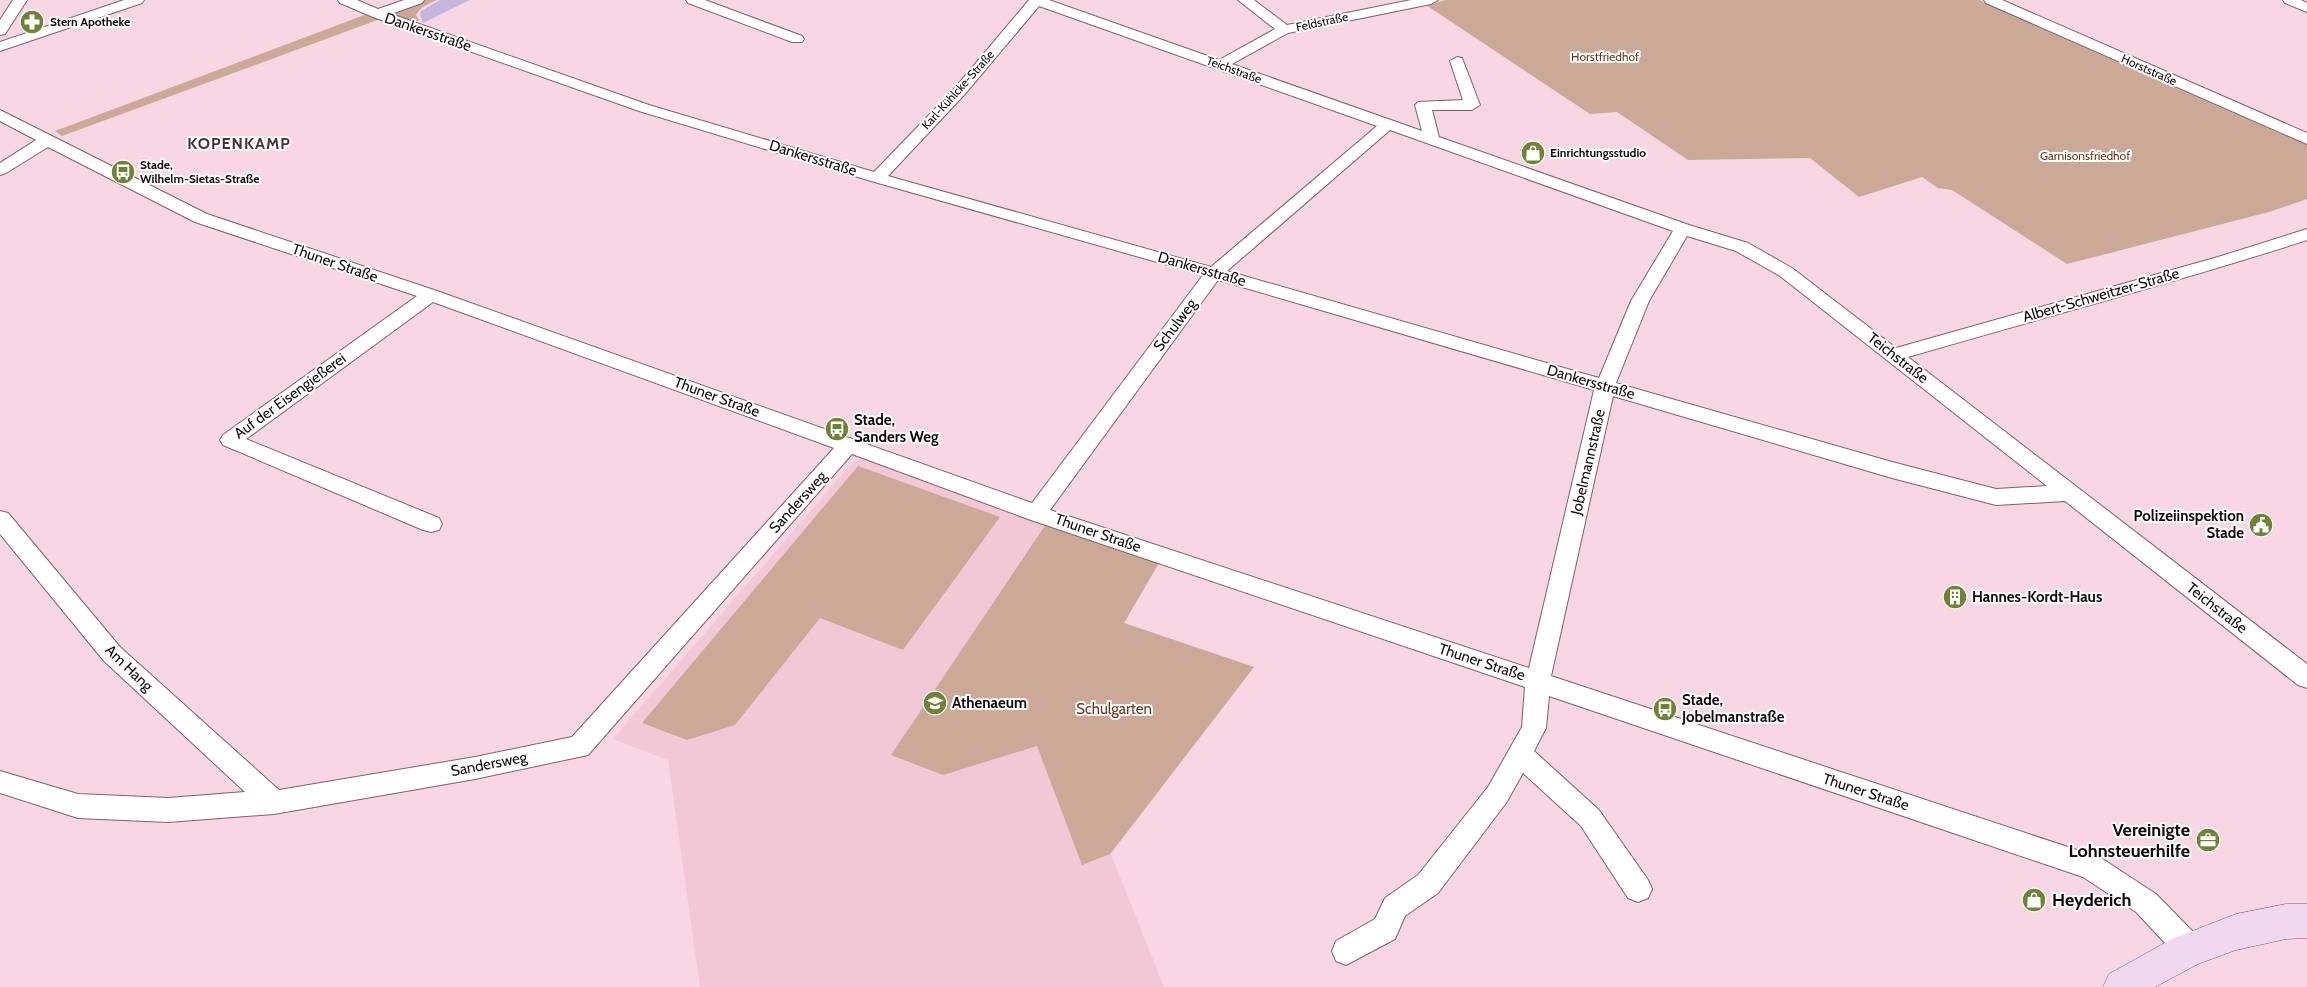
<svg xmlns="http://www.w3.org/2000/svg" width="2307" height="987" viewBox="0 0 2307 987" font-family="Cabin,sans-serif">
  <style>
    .built { fill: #f2c8d7 }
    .green { fill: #cca897 }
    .water { fill: #c5b6de }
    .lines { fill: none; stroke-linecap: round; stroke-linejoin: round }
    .street-casing { stroke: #7e606b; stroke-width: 2 }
    .secondary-casing { stroke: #7e606b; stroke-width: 1 }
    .street { fill: #fff; fill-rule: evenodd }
    .secondary { fill: #f0d8f0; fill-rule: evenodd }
    .labels { text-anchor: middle; stroke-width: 4; stroke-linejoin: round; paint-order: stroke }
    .far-poi-label { font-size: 12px; font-weight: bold; fill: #13090d; stroke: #fff; text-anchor: start }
    .far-street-label { font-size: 12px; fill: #13090d; stroke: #fff }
    .far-park-label { font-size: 12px; fill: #6d361a; stroke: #fff }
    .street-label { font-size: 15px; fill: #13090d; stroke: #fff }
    .poi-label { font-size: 15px; font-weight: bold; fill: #13090d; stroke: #fff; text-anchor: start }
    .park-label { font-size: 15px; fill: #6d361a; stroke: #fff }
    .far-district-label { font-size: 16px; font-weight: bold; letter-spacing: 1px; fill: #4b303a; stroke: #fff }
    .near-poi-label { font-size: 18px; font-weight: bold; fill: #13090d; stroke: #fff; text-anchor: end }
  </style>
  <rect width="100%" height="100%" fill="#f9d6e3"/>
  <path class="built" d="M862,459L1046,524L1124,623L1254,667L1111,854L1164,987H700L668,760L613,739L853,462Z"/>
  <path class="green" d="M424,0H437C428,4 421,6 416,15L419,20L414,23L391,15L62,136L55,131L367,14L375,18Z
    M1446,0H1979L2307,143V199L2269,212L2067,264L1952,190L1938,188L1922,177L1859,197L1810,158L1688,160L1617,112L1590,114L1426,5Z
    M858,466L1000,517L903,650L820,618L735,725L687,740L642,723Z
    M1046,524L1159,563L1124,623L1254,667L1110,854L1082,865L1037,746L943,775L891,755Z"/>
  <path class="water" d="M440,0H470L423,23L420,15L421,11Z"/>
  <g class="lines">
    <g class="street-casing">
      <path id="street" d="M13,0H27L5,34L0,35V20Z
        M124,0H144L142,3L0,51V42Z
        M338,0H357L378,9L404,0H424L422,3L391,14L649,105L874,172L955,88L1029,0H1049L1219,60L1275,29L1238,0H1254L1287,25L1411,0H1438L1431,4L1288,33L1232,64L1422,131L1415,105L1418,102L1463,100L1450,61L1457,57L1462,58L1480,105L1472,110H1432L1439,137L1689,225L1748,243L1792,268L1896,348L2218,257L2307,229V240C2175,283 2041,318 1908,357L2307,664V688L2298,685L2065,501L1996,505L1892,478L1613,396L1551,676L2101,858L2156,894L2200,939L2204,949L2200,959L2190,963L2180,959L2136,912L2083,877L1549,696L1546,728L1534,751L1599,810L1648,880L1652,889L1648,898L1638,902L1628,898L1581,826L1523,773L1506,803L1438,893L1405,916L1395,939L1346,965L1336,961L1332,951L1336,941L1375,919L1385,898L1418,875L1488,787L1522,727L1525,687L1028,519L852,454L588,755L475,779L274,814L168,822L78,818L0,793V771L78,794L168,798L245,792L104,661L0,534V511L8,513L120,647L279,790L475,757L572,737L834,448L433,302L246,439L439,518L442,524L439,530L431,532L423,530L223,445L220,440L223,435L417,296L195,222L48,147L6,173L0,175V163L36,140L0,121V110L207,214L437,291L1032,503L1203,275L871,181L639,111L373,17L340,3ZM1039,6L1377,126L1211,267L888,176L965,94ZM1390,130L1673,231L1631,301L1599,378L1227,271ZM1687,236L1736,251L1780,276L2047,486L1996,489L1892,462L1616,383L1649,301ZM1218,280L1594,390L1529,668L1050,510Z
        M686,0H705L802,36L804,39L802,42H792L688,3Z
        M1984,0H2002L2307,133V144L1986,3Z
        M2283,0H2301L2307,3V12L2285,3Z"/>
    </g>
    <g class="secondary-casing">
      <path id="secondary" d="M2286,904H2307V938L2286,939L2236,950L2198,964L2155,987H2103L2109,974L2172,939L2236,914Z"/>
    </g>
    <use href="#street" class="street"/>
    <use href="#secondary" class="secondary"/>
  </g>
  <defs>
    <g id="pharmacy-disc" transform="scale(1.25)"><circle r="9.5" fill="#6d8335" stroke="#fff"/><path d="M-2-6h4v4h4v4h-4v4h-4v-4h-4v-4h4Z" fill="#fff"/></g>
    <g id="shop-disc" transform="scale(1.25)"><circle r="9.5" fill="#6d8335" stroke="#fff"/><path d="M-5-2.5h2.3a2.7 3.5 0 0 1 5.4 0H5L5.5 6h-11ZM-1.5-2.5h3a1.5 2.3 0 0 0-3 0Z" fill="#fff"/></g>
    <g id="bus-disc" transform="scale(1.25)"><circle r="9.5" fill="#6d8335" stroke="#fff"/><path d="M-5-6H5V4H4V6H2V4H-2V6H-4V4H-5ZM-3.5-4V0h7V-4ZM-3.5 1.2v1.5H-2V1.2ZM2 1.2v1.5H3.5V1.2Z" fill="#fff"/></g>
    <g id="civic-disc" transform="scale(1.25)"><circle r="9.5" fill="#6d8335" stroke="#fff"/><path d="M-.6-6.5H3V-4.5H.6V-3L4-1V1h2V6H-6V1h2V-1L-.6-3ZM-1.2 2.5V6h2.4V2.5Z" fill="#fff"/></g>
    <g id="building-disc" transform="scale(1.25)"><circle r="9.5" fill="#6d8335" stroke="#fff"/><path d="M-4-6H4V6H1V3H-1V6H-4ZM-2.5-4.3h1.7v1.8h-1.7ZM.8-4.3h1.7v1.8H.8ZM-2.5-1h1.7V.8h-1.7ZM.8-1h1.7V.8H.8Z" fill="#fff"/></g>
    <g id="school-disc" transform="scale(1.25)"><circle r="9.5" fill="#6d8335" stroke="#fff"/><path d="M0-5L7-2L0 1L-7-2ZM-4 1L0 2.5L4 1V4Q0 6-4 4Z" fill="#fff"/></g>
    <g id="office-disc" transform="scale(1.25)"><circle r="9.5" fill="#6d8335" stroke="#fff"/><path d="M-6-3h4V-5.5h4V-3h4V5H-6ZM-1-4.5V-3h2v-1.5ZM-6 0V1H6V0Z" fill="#fff"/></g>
  </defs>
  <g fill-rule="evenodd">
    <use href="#pharmacy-disc" x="32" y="22"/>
    <use href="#shop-disc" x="1533" y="153"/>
    <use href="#bus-disc" x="123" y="172"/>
    <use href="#bus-disc" x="837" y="429"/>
    <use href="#civic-disc" x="2261" y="525"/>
    <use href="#building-disc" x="1955" y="597"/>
    <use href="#school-disc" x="935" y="703"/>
    <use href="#bus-disc" x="1665" y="709"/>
    <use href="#office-disc" x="2208" y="840"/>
    <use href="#shop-disc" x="2034" y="900"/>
  </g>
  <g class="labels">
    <g class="far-poi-label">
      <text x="50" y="26">Stern Apotheke</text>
      <text x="1550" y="157">Einrichtungsstudio</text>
      <text x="140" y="169">Stade,<tspan x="140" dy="14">Wilhelm-Sietas-Straße</tspan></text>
    </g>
    <g class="far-street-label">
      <text transform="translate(1322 22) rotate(-12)" y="4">Feldstraße</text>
      <text transform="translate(1234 70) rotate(20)" y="4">Teichstraße</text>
      <text transform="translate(2149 70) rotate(24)" y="4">Horststraße</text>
      <text transform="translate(958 90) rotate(-48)" y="4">Karl-Kühlcke-Straße</text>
    </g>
    <g class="far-park-label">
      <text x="1605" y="61">Horstfriedhof</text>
      <text x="2085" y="160">Garnisonsfriedhof</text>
    </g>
    <g class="street-label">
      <text transform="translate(428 32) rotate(19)" y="5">Dankersstraße</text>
      <text transform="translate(813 158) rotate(17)" y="5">Dankersstraße</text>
      <text transform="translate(335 263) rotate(19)" y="5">Thuner Straße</text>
      <text transform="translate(1202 269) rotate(16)" y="5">Dankersstraße</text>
      <text transform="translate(2101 295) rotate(-16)" y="5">Albert-Schweitzer-Straße</text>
      <text transform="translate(1175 325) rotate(-53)" y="5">Schulweg</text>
      <text transform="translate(1898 358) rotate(38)" y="5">Teichstraße</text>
      <text transform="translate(1591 382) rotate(16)" y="5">Dankersstraße</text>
      <text transform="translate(290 396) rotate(-36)" y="5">Auf der Eisengießerei</text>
      <text transform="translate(717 397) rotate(20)" y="5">Thuner Straße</text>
      <text transform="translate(1588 462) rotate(-77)" y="5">Jobelmannstraße</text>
      <text transform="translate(798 502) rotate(-48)" y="5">Sandersweg</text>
      <text transform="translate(1098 533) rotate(19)" y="5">Thuner Straße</text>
      <text transform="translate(2217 608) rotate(38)" y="5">Teichstraße</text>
      <text transform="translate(1482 662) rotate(18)" y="5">Thuner Straße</text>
      <text transform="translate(129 668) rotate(44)" y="5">Am Hang</text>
      <text transform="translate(489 764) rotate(-11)" y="5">Sandersweg</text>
      <text transform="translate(1866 792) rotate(18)" y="5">Thuner Straße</text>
    </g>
    <g class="poi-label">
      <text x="854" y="425">Stade,<tspan x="854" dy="17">Sanders Weg</tspan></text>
      <text x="2244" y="521" text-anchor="end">Polizeiinspektion<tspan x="2244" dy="17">Stade</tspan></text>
      <text x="1972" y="602">Hannes-Kordt-Haus</text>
      <text x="1682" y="705">Stade,<tspan x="1682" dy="17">Jobelmanstraße</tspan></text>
      <text x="952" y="708">Athenaeum</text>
    </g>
    <g class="park-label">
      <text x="1114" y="714">Schulgarten</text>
    </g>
    <g class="far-district-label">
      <text x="239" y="149">KOPENKAMP</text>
    </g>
    <g class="near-poi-label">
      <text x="2190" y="836">Vereinigte<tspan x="2190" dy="21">Lohnsteuerhilfe</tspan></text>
      <text x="2052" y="906" text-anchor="start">Heyderich</text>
    </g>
  </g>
</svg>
